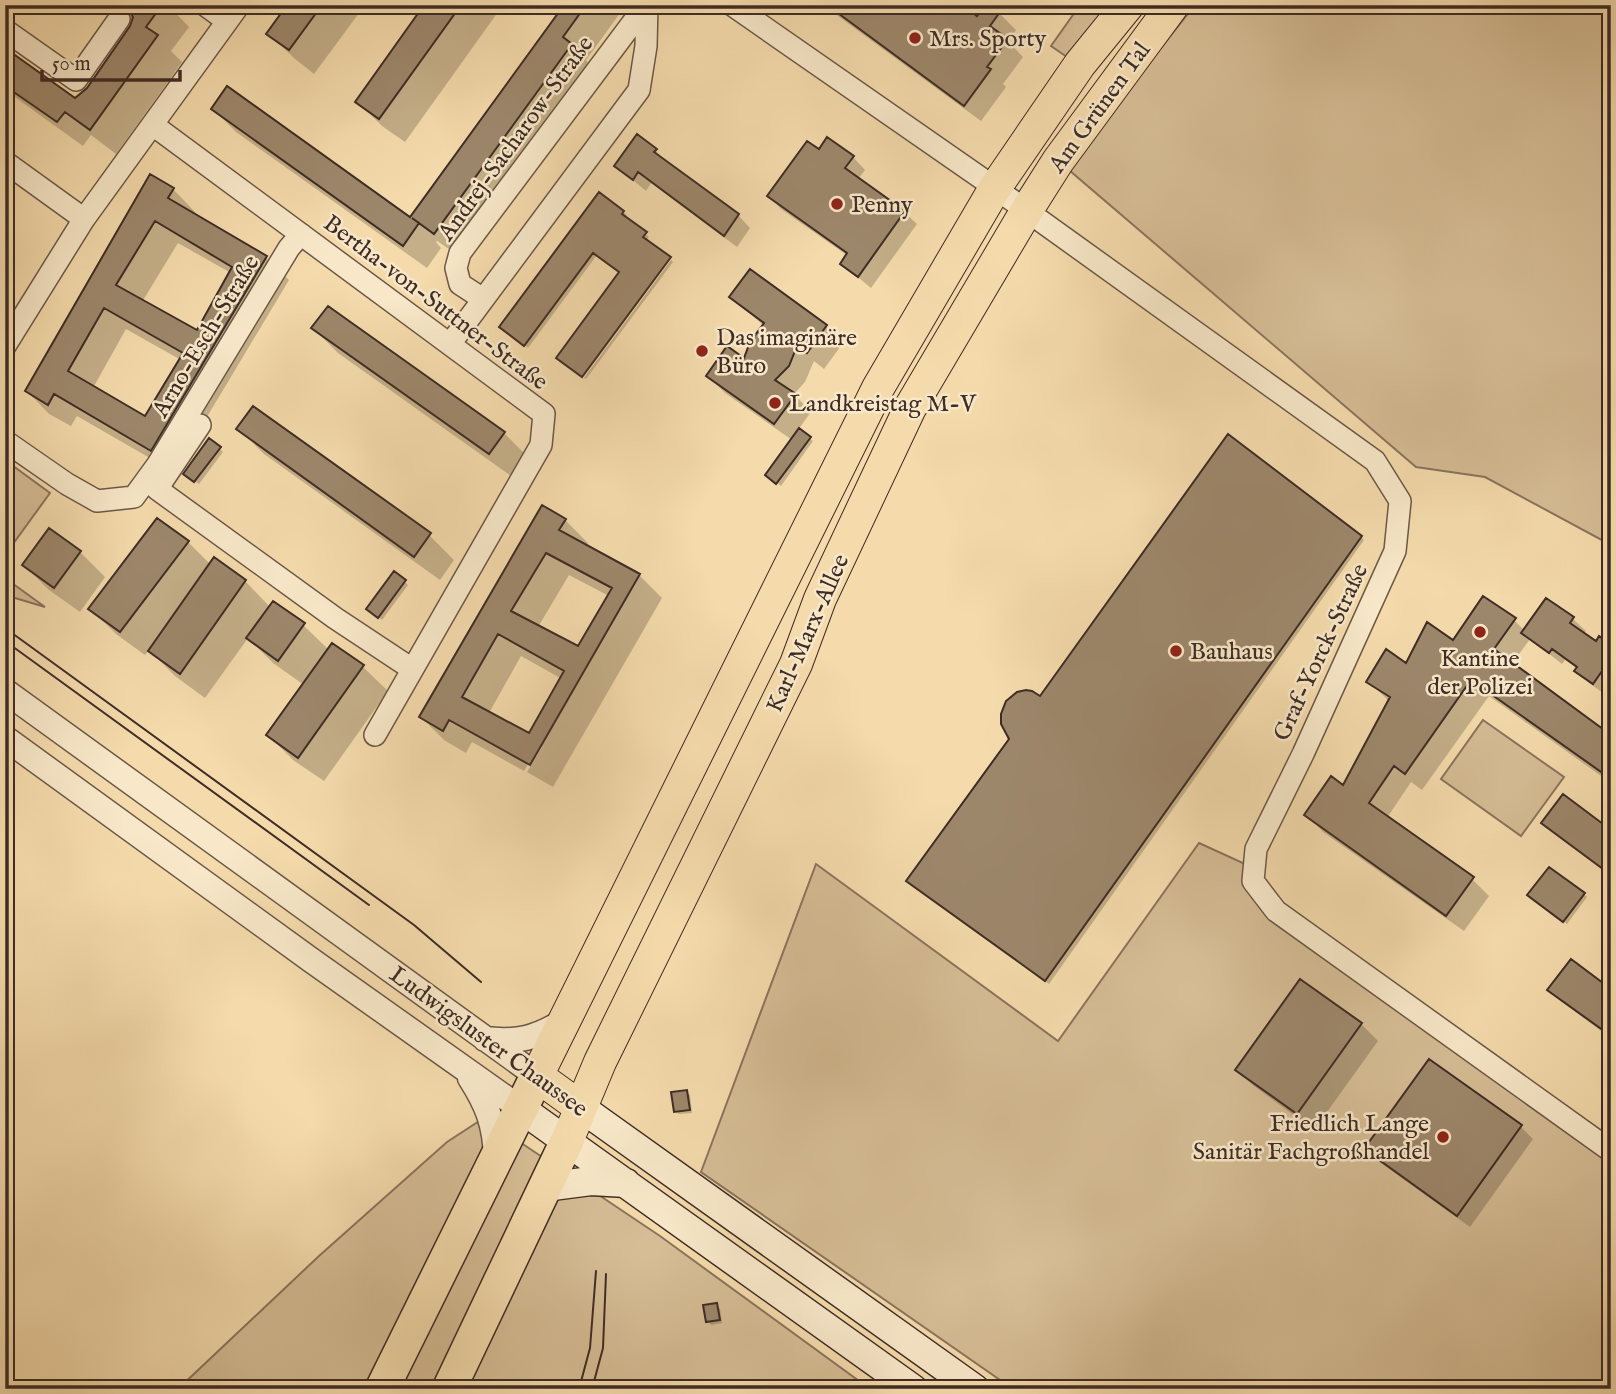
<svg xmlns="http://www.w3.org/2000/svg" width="1616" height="1394" viewBox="0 0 1616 1394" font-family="'IM FELL English',serif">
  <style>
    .green { fill: #d6bd95; stroke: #8a745d; stroke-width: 2 }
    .shadow { fill: #0003; fill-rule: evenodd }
    .building { fill: #9d876b; stroke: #3e2c25; stroke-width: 2; fill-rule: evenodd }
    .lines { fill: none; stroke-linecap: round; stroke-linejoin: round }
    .minor-casing { stroke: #6c5847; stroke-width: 24 }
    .tertiary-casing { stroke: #6c5847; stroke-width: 27 }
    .secondary-casing { stroke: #3e2c25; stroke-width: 31 }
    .primary-casing { stroke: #3e2c25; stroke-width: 34 }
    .trunk-casing { stroke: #3e2c25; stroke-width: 36 }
    .minor { stroke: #f8e8c9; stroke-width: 21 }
    .tertiary { stroke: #f8e8c9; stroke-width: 24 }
    .secondary { stroke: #f8e8c9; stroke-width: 28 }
    .primary { stroke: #f5dbac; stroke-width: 32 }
    .trunk { stroke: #f5dbac; stroke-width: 33 }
    .tram { stroke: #3e2c25; stroke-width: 2 }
    .poi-dot { fill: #8f2418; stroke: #f8e8c9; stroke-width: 2.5 }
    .labels { text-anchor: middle; stroke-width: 5; stroke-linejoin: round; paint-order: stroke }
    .poi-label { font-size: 24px; fill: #3e2c25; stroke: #f8e8c9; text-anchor: start }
    .street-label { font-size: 24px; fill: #3e2c25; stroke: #f8e8c9 }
  </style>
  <rect width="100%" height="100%" fill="#f5dbac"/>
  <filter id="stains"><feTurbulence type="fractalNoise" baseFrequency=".00286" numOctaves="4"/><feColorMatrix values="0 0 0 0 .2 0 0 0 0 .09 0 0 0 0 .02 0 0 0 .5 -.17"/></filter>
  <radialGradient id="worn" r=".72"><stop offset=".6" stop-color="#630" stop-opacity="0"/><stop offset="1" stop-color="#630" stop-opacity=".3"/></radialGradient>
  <path class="green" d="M1080,5H1109L1067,57L1051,46Z
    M1195,5H1611V545L1485,477L1416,467L1069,170L1137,78Z
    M5,460L50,493L5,555Z
    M5,578L45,607L5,595Z
    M1483,720L1564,777L1521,836L1441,779Z
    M1199,843L1243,863L1251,871L1276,911L1611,1151V1389H1013L701,1172L816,864L1058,1041Z
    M484,1118L660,1236L870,1389H760L756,1386L754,1389H178L319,1256L447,1142Z"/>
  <path class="shadow" d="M109,5H168L189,27L171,51L182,62L116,154L91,135L83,146L5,90V49L75,100L88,89L133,22Z
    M290,5H365L314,74L294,58L269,34Z
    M426,5H503L405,142L382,126L357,101Z
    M564,5H626L586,60L594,69L458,255L437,241L436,242L441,248L427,268L236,132L213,109L411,220Z
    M823,5H960L978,18L999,13L1016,30L1008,41L1023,57L1003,84L1006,87L981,121Z
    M655,150L667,163L738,215L750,228L737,247L651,183L646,191L616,166Z
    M853,157L865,170L858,179L904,212L917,224L871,288L842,264L848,256L781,209L769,196Z
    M173,189L195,212L193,215L266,258L289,280L174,472L77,416L71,426L49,414L27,391ZM178,243L231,273L198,333L142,302ZM126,329L181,360L146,419L93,388Z
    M623,212L627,215L625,218L649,237L621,272L597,255L528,348L505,330Z
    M671,260L673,262L586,379L584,378Z
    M731,297L826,326L843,343L824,369L814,361L805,382L794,394L811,412L798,430L813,441L781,486L770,478L792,440L725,393L708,376L745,360L764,326Z
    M328,308L504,433L529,458L514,478L338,353L313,328Z
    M239,429L429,535L454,560L440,580L264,454Z
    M219,448L223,452L199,484L189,477Z
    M565,520L588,543L586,547L639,575L662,598L553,787L527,772L542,747H538L524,771L472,742L466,753L444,740L421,717ZM569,575L609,596L578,649L538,627ZM521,656L562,679L529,735L489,713Z
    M1361,537L1364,540L1049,984L912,884L1040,699Z
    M188,542L211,565L215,560L245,581L270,607L303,625L329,650L363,667L388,691L324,781L293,760L268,735L304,685L273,663L248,638L205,698L175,676L149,650L145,655L116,634L91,609Z
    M80,552L105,577L80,612L49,590L24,565Z
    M405,582L408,585L382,620L372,612Z
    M1547,600L1573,619L1586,631L1583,634L1596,643L1611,647V688L1606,695L1589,683L1578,669L1565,660L1562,664L1530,639L1512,664L1611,737V783L1489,696L1422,790L1411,782L1387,818L1472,879L1489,896L1464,931L1323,832L1306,814L1344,788L1389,701L1369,682L1453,643L1514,620L1525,631Z
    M1584,894L1587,897L1567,924L1533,899Z
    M1300,981L1361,1024L1378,1041L1314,1130L1254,1086L1237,1070Z
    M1549,990L1611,991V1038L1562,1002Z
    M686,1092L690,1095L692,1113L679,1114L675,1111Z
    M1521,1127L1533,1139L1470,1227L1378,1161L1366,1148Z
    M717,1305L720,1309L722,1323L711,1325L708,1321Z"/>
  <path class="building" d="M116,5H162L146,27L158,35L90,130L65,112L57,122L5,86V48L75,98L87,88L130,26L133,17L131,13L126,8Z
    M287,5H322L289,50L266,34Z
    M424,5H461L379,119L355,102Z
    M564,5H586L563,37L572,44L434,234L412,218L419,223L403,246L211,109L227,86L410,217Z
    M827,5H962L977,16L985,5H991L1000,12L990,26L1008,39L987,67L991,69L964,106Z
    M637,134L657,149L654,152L739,214L724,236L638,172L633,180L614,166Z
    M827,137L854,156L845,168L905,211L858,277L840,264L847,253L767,196L807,141L819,149Z
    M150,174L174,188L168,198L267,256L151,451L54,394L48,405L25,391ZM155,221L232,267L197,330L116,285ZM104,308L183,353L145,416L68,371Z
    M599,192L624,211L622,214L647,232L643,237L671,257L582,377L556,358L619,272L593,253L524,346L499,327Z
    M750,269L827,325L807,353L797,346L789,366L775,380L796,394L774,424L706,376L727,346L744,358L750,342L764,323L729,297Z
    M328,306L505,432L489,454L311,328Z
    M253,406L431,533L414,557L236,429Z
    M799,428L811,437L776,484L765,475Z
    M1228,434L1362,536L1045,981L906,881L1009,739L1001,724V714L1006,701L1017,692L1026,690L1032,691L1040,696Z
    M209,438L221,447L194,482L183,474Z
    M542,505L566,519L559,530L640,574L530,765L449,720L443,731L419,717ZM546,553L612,588L578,646L511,611ZM498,634L564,671L529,733L462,697Z
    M157,518L189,541L120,632L88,609Z
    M49,528L81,551L54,588L22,565Z
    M214,557L246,580L180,674L148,651Z
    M394,571L406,580L378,618L366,609Z
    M1483,596L1516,618L1494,649L1611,735V779L1471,680L1405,774L1394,766L1369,803L1474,877L1446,916L1304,815L1331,776L1343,785L1390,697L1366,682L1386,649L1406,663L1427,622L1453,640Z
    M1546,598L1574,617L1570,623L1596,641L1599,636L1611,645V658L1593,684L1574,671L1577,667L1552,649L1549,653L1521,633Z
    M273,601L305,623L278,661L246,638Z
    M332,643L364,665L298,758L266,735Z
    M1563,794L1611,830V875L1541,823Z
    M1549,867L1585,893L1563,922L1527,895Z
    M1571,959L1611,989V1036L1547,990Z
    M1300,979L1362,1023L1297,1114L1235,1070Z
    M1429,1059L1522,1125L1457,1216L1364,1149Z
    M687,1090L690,1110L674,1112L671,1092Z
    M717,1303L720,1320L706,1322L703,1305Z"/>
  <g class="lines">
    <g class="minor-casing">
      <path id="minor" d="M205,5L227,21
        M732,5L981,178L1375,461L1400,501L1395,551L1303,754L1256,849L1253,881L1276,911L1611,1151
        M5,30L76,80L119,19
        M153,125L544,414L541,445L375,735
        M5,162L84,219
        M483,299L460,284L456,268L460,253L646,5
        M450,344L639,90L646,46L647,5
        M5,346L84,219L239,5
        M200,425L157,489L335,618L412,669
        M5,441L67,484L97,501L134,497L158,464L289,248L301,234"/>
    </g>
    <g class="tertiary-casing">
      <path id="tertiary" d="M5,691L537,1076
        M5,738L311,960L520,1108
        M485,1039C518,1043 536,1038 564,1021
        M470,1078C488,1106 495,1125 496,1158"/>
    </g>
    <g class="secondary-casing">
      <path id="secondary" d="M580,1107L975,1389
        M520,1108L913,1389
        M545,1187L591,1181L626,1183"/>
    </g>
    <g class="primary-casing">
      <path id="primary" d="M580,1107L537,1076L878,388L995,188L1080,64L1128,5
        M567,1141L600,1062L796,664L820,599L910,408L1027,210L1058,161L1173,5"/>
    </g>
    <g class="trunk-casing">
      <path id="trunk" d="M382,1389L537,1076
        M449,1389L567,1141"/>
    </g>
    <use href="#minor" class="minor"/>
    <use href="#tertiary" class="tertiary"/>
    <use href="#secondary" class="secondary"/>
    <use href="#primary" class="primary"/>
    <use href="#trunk" class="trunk"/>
    <path class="tram" d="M5,628L414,925L481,982
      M5,641L369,905
      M579,1389L590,1348L596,1271
      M592,1389L603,1348L606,1274"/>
  </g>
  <g class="poi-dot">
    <circle cx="915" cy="38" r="7"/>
    <circle cx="837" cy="204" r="7"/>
    <circle cx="702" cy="351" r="7"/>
    <circle cx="775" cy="403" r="7"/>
    <circle cx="1480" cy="632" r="7"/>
    <circle cx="1176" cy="651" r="7"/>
    <circle cx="1443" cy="1137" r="7"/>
  </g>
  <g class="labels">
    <g class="poi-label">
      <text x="929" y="46">Mrs. Sporty</text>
      <text x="851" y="212">Penny</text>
      <text x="716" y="345">Das imaginäre<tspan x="716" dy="28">Büro</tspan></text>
      <text x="789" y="411">Landkreistag M-V</text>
      <text x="1190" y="659">Bauhaus</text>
      <text x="1480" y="666" text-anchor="middle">Kantine<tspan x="1480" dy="28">der Polizei</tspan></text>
      <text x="1429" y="1131" text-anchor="end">Friedlich Lange<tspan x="1429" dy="28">Sanitär Fachgroßhandel</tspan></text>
    </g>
    <g class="street-label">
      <text transform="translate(1099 107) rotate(-54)" y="8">Am Grünen Tal</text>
      <text transform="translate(515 138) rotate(-54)" y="8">Andrej-Sacharow-Straße</text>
      <text transform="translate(436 302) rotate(37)" y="8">Bertha-von-Suttner-Straße</text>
      <text transform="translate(205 336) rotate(-59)" y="8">Arno-Esch-Straße</text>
      <text transform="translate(807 633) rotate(-66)" y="8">Karl-Marx-Allee</text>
      <text transform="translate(1320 652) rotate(-65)" y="8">Graf-Yorck-Straße</text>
      <text transform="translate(489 1041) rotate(36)" y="8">Ludwigsluster Chaussee</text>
    </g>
  </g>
  <rect width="1616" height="1394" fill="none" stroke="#f5dbac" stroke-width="28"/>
  <rect x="7" y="7" width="1602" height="1380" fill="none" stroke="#3e2c25" stroke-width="3.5"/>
  <rect x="14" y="14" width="1588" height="1366" fill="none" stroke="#3e2c25" stroke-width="2"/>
  <path d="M42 70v10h138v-10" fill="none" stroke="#3e2c25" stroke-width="3.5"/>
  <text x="52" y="70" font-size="21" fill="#3e2c25" stroke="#f8e8c9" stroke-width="5" paint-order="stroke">50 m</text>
  <rect width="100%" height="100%" filter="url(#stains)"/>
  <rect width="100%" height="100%" fill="url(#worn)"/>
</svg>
